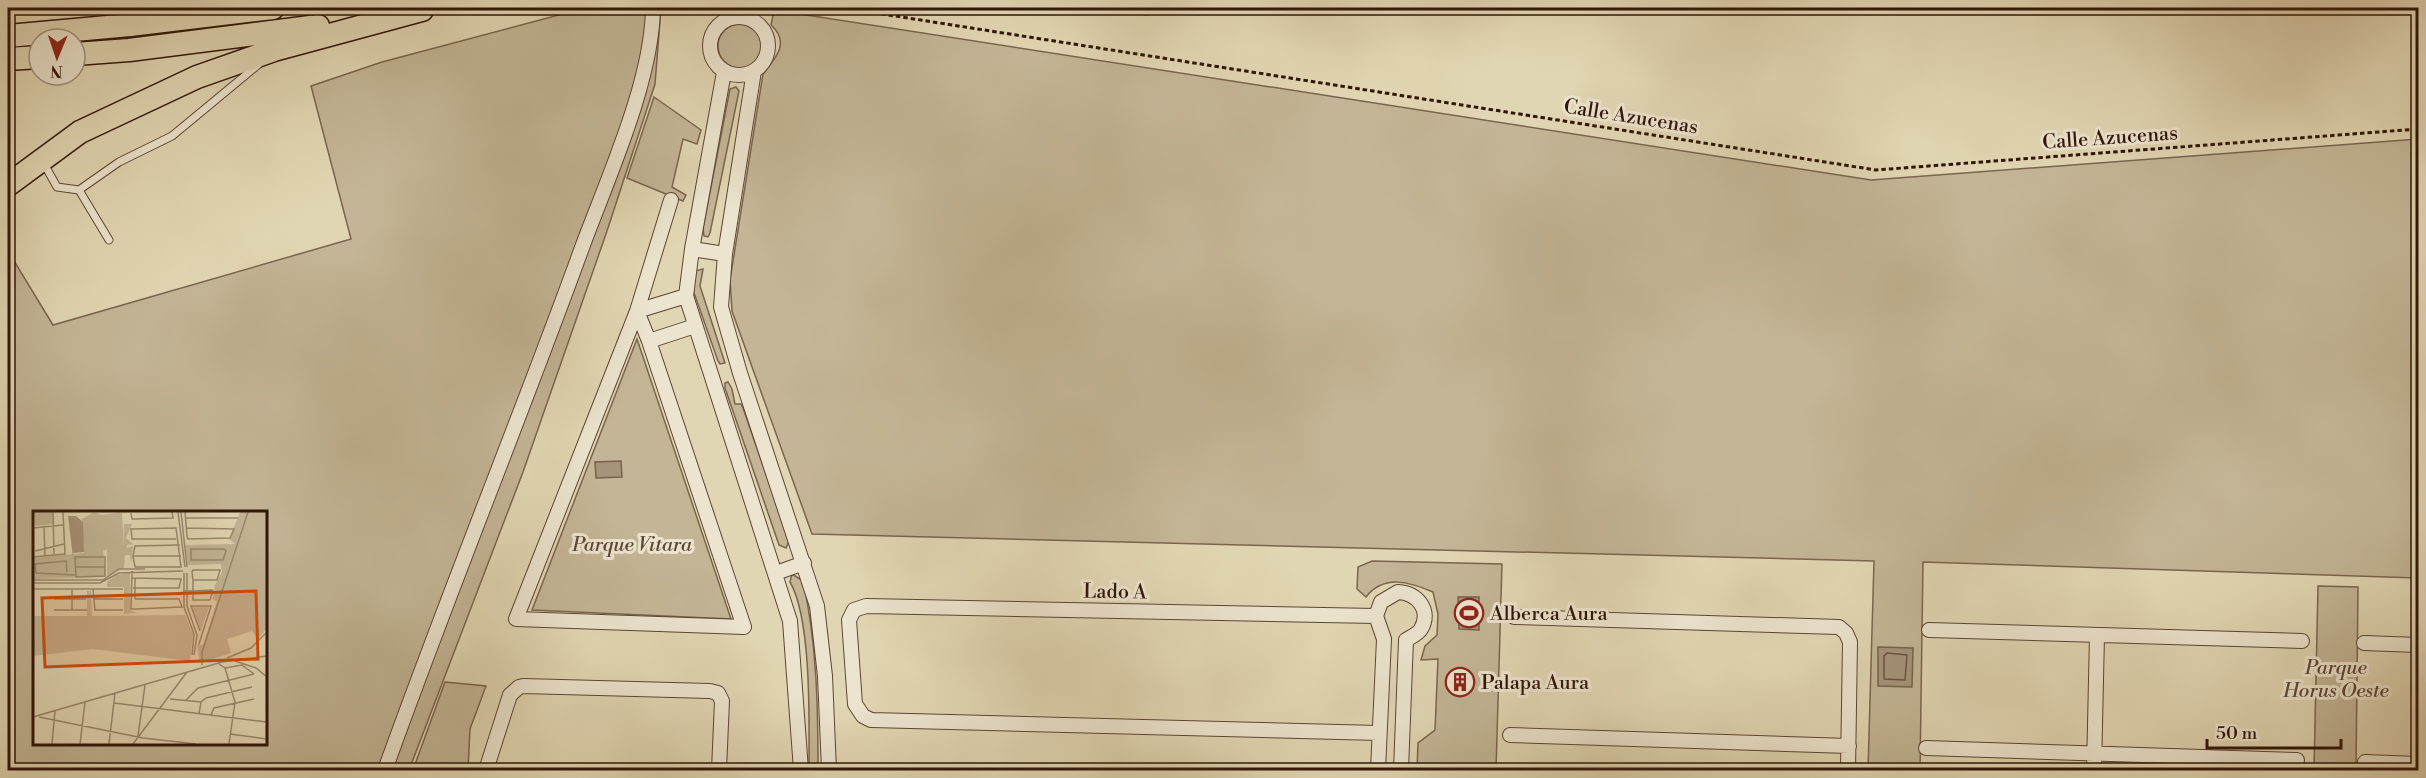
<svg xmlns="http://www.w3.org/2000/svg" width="2426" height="778" viewBox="0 0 2426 778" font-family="'Libre Bodoni',serif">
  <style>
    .green { fill: #c3b596; stroke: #7a654f; stroke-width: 1.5; fill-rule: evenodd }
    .water { fill: #a59479; stroke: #76614c; stroke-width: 1.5 }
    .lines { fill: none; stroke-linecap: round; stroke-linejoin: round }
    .shore { stroke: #6a5440; stroke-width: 1.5 }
    .service-casing { stroke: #5c4533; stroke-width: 9 }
    .minor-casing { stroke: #5c4533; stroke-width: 16 }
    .trunk-casing { stroke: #301508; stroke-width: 25 }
    .path { stroke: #301508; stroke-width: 3; stroke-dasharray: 4.5 3; stroke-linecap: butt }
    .service { stroke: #ece4ce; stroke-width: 7 }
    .minor { stroke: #ece4ce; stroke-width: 14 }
    .trunk { stroke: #e1d6b3; stroke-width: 22 }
    .labels { text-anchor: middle; stroke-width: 6; stroke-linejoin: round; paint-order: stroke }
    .street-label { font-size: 20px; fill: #301508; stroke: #ece4ce }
    .park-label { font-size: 20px; font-style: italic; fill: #5c4533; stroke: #ece4ce }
    .poi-label { font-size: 20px; fill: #301508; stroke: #ece4ce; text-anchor: start }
    .inset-road { fill: none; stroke: #9a896f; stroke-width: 1.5 }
    .view { fill: #cc4f0b; fill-opacity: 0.15; stroke: #cc4f0b; stroke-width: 3 }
    .inset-edge { fill: none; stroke: #301508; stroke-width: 3 }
  </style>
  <rect width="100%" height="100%" fill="#e1d6b3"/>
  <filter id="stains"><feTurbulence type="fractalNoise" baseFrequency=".00333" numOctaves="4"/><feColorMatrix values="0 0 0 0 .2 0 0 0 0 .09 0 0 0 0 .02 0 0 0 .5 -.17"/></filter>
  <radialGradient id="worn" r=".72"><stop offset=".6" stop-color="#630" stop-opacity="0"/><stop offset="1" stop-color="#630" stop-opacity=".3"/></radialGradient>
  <path class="green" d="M585,8H661L655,84L607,231L523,472L409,770H8V251L53,325L351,239L311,86L382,62ZM34,512H266V744H34Z
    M774,10L1871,180L2418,139V578L1923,562L1920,770H1868L1874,561L812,534L732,311L730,280L763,74C777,57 790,42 771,25Z
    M718 46a22 22 0 1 1 44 0a22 22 0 1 1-44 0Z
    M736,87L739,91L710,233L708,237L704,236L703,228L730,89Z
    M654,97L701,130L697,144L683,139L672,187L686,195L683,201L627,178Z
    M703,269L700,286L725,363L720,364L718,361L693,290L695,271Z
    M637,339L731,619L532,610Z
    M728,382L732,389L735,404H741L743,408L789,541L786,548L779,545L725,388V383Z
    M1372,561L1502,564L1496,770H1417L1418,743L1435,730L1438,659L1421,660L1425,646L1437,635L1438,614L1433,592C1410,582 1384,574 1366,597L1357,589L1358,567Z
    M792,574L803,581C817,643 818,708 818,770H809C809,724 812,620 790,582Z
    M2318,586L2358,587L2356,770H2314Z
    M445,682L486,686L470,729L468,770H413Z"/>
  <path class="water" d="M621,461L622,477L596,478L595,462Z
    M1458,597H1479V630L1459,629Z
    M1878,647L1913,648L1912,687L1878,686Z"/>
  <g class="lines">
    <path class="shore" d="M1887,653L1907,655L1905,680L1884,679V656Z"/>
    <g class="service-casing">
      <path id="service" d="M1132,8L1146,11L1176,8
        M43,162L57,187L79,190L119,162L172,136L259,64
        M79,190L109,240"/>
    </g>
    <g class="minor-casing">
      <path id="minor" d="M710 46a29 29 0 1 1 58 0a29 29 0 1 1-58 0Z
        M754,71L725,254L721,307L740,373L817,606L825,676L829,770
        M724,72L692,249L686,296L790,621L801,770
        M692,249L725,254
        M686,296L637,311L649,341L695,326
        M649,341L744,627L516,619L637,311L671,200
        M776,573L804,563
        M1376,616L866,606L854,610L849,620L855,704L863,716L871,720L1379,733
        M1514,617L1839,627L1846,633L1850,642L1848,770
        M1929,630L2302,641
        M2364,643L2418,645
        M1510,735L1849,746
        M1926,748L2297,760
        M2365,762L2418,764
        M385,770C448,594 519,421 583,245C609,175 652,81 653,8
        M486,770L510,695L519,687L523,686L710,691L718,693L722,701L719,770
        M1378,770L1384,639L1376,616L1381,602L1398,592C1417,593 1432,610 1421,629C1418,634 1411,637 1406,640L1401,770
        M2094,770L2097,635"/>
    </g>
    <g class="trunk-casing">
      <path id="trunk" d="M8,36L130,25L273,8
        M75,54L129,50L318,26
        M8,59L39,57
        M8,185L80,132L197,77L274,50L422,10"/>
    </g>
    <path class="path" d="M844,8L1876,170L2418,129"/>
    <use href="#service" class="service"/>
    <use href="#minor" class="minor"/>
    <use href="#trunk" class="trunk"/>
  </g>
  <defs>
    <g id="stadium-ring" transform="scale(1.5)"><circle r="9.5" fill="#ece4ce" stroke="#8f2418" stroke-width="1.5"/><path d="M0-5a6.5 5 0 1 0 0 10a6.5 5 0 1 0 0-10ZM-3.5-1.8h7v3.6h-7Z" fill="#8f2418"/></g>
    <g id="building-ring" transform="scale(1.5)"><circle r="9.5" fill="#ece4ce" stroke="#8f2418" stroke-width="1.5"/><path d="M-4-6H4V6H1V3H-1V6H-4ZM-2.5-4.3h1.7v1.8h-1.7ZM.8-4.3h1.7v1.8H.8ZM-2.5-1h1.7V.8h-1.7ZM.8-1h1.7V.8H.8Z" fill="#8f2418"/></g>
  </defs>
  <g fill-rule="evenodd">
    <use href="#stadium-ring" x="1469" y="613"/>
    <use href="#building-ring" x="1460" y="682"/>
  </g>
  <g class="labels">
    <g class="street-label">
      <text transform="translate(1631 116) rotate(9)" y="7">Calle Azucenas</text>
      <text transform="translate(2110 137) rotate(-4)" y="7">Calle Azucenas</text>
      <text transform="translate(1115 591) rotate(1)" y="7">Lado A</text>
    </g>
    <g class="park-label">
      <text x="632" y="551">Parque Vitara</text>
      <text x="2336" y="674">Parque<tspan x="2336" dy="23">Horus Oeste</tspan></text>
    </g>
    <g class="poi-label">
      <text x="1490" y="620">Alberca Aura</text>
      <text x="1481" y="689">Palapa Aura</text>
    </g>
  </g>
  <g transform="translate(33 511)">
    <rect width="234" height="234" fill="#e1d6b3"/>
    <path d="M1,1H19L20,13L2,15ZM61,1L69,4L89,1L91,37V13H99L93,27L100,33L94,34V37L100,35L98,52L97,44H92L91,57L74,65V39H70L73,66L1,68V47L51,42L49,8ZM207,1H234V117L225,128L219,120L194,128L198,142L167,152L164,133L170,134L184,90L180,89L182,74L189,61L188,53L155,54L152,34L202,33L196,28ZM97,62V99L104,102L91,103V76H74V71L84,64ZM54,80H58L59,105L152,104L160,123L157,150L60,138L0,145V105H54ZM159,96H176L168,120Z" fill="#c3b596"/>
    <path d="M35,5H43L50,11L51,41L40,42V47Z" fill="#a59479"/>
    <path class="inset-road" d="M20,1L21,43M145,1L152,56M148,1L154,56M152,1L154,25L155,28L197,27L201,18L153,17M98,2L99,8L140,7L139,1M153,7H205M11,15L12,45M0,17L30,14M147,34L102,35L100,45H148M158,38H191L193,40L190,49H158ZM2,40L31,33M0,42V1M100,45L102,56H148L143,17L98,18L99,28H143M0,46L32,43L30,1M42,46H72V65L43,66ZM42,56H72M99,60L98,98H102M34,61L33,50L2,53L3,62L42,64M151,62V96L161,123L159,144M154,62V95L164,124L161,144M99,67L148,68L146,77H100M0,69H70L86,58H112M0,72H67L86,62L150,60M0,78H90M39,78V99M60,78L62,99H90M150,80H160L179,79L180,80L177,89H160V69L159,61L160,59H187L184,69H160M21,88H53M60,88H90M102,88H146L149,96L102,98M102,88V67M21,99H54M166,133L178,95H158L167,120M194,147L218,137L234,121M202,150L223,157L234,166M186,153L192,157L202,191L196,233M169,154V141L215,1M192,157L209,154L221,163M137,188L168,191M153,189L165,177L221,163M81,192L234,211M166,203L168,191L173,187L219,176M178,204L181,197L221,188M0,206L189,151L234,145M6,206L110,227L163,233M197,223L234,228M105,225L112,174M19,233L22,200M47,233L52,191M76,233L82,182M100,233L154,161"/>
    <path class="view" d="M223,80L225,148L12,156L9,87Z"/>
    <rect width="234" height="234" class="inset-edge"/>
  </g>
  <rect width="2426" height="778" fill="none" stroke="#e1d6b3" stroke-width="30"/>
  <rect x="9" y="9" width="2408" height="760" fill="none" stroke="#301508" stroke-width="3"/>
  <rect x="15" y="15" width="2396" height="748" fill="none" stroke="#301508" stroke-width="1.5"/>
  <g transform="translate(57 57) rotate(182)"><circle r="28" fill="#ece4ce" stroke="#a1917f" stroke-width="1.5"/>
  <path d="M0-4.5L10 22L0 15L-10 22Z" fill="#8f2418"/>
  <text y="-9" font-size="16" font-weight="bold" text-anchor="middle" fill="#301508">N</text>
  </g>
  <path d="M2207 739v9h134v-9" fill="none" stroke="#301508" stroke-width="3"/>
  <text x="2216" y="739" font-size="18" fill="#301508" stroke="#ece4ce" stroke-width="4.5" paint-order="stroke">50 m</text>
  <rect width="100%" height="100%" filter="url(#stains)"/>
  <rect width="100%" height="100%" fill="url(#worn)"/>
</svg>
